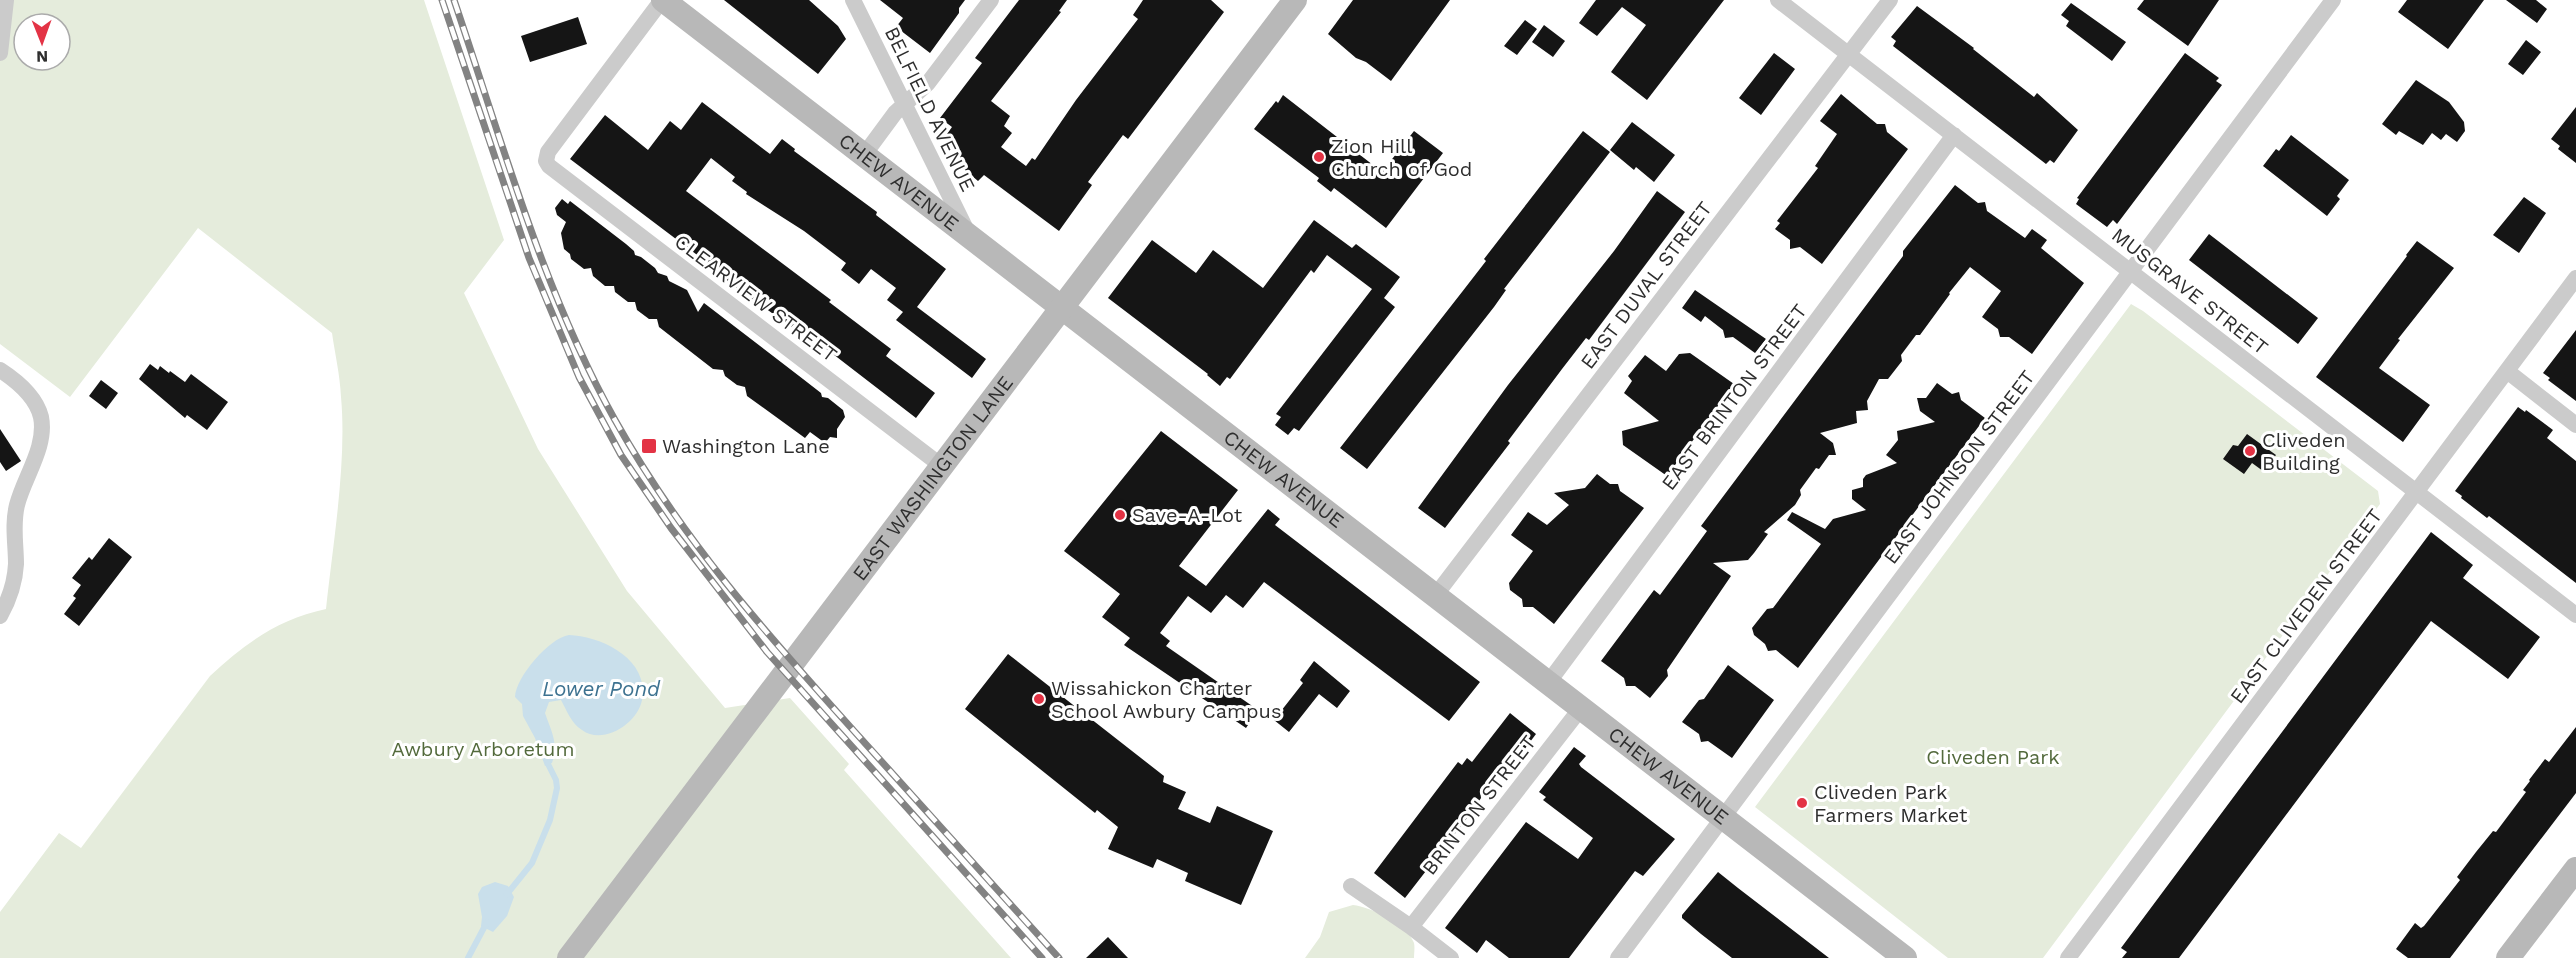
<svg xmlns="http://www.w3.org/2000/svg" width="2576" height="958" viewBox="0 0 2576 958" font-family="'Work Sans',sans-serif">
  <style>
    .green { fill: #e5ecdc; fill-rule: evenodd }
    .water { fill: #c9dfeb }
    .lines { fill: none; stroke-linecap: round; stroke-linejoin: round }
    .stream { stroke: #c9dfeb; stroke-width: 6 }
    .building { fill: #151515 }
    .street { stroke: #cbcbcb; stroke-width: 16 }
    .secondary { stroke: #b8b8b8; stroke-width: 24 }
    .rail-casing { stroke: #838383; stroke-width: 7 }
    .rail { stroke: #fff; stroke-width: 4.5; stroke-dasharray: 14; stroke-linecap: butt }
    .poi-dot { fill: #e33345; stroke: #fff; stroke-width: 2 }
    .labels { text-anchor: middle; stroke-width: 6; stroke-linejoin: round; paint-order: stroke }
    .street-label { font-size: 20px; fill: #2e2e2e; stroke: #fff }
    .poi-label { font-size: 20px; fill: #2e2e2e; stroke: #fff; text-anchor: start }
    .park-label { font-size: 20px; fill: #536a3c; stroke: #fff }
    .water-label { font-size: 21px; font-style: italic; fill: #3d7290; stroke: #fff }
  </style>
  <rect width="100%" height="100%" fill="#fff"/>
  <path class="green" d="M0,0H424L504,240L464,293L538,449L627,591L725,708L790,698L849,764L844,770L1011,958H0V912L59,833L81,848L210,676C245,643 279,619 326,609C333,543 347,462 341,397C340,375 335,354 332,333L198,228L70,397L0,344ZM24,24H60V60H24Z
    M2131,304L2143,311L2378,491L2380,504L2043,958H1948L1755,807Z
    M1353,905C1371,907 1408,925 1414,943C1415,947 1414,954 1414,958H1305L1320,937L1329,912Z"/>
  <path class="water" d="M569,635C601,636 650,659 642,700C638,723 603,746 582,730C571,723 567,711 561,700L549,702L545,713C551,731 559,743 552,763L545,766L535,738L523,716L522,704L515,697C516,677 549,638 569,635Z
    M495,882L508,886L514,897L507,916L493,932L481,926L482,917L478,894L482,887Z"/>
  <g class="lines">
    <path class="stream" d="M507,894L532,863L550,820L557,788L556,780L548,764
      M468,958L487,922"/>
  </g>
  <path class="building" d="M724,0H809L838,26L846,39L818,74Z
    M880,0H965L959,8V13L930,53L896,27L903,18Z
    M1019,0H1067L1059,11L1061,12L991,101L1010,116L1004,126L1012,133L1001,147L1026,166L1032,158L1035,160L1076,100L1138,19L1133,15L1143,0H1211L1224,12L1128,139L1123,135L1088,182L1092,185L1059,231L984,175L978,181L965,170L947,134L952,127L940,118L982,63L975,58Z
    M1353,0H1450L1391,81L1366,62L1356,58L1328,34Z
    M1596,0H1724L1647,100L1611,72L1646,25L1622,7L1597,36L1579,23Z
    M2144,0H2219L2188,46L2137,9Z
    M2407,0H2484L2448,49L2398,12Z
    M2506,0H2536L2547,9L2537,23Z
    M2071,3L2126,42L2112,61L2066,26L2069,21L2061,15Z
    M1917,6L1974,48L1973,49L2034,97L2037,93L2078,130L2054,163L2050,160L2046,164L1893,46L1896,41L1891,37Z
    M578,17L587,44L530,62L521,36Z
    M1525,20L1537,29L1517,55L1504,46Z
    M1544,25L1565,41L1553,57L1532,42Z
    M2526,40L2541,52L2523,75L2508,64Z
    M1774,53L1795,69L1761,115L1739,98Z
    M2185,53L2219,78L2216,81L2222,85L2117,224L2113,220L2107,227L2076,204L2079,199L2077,198Z
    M2416,80L2449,102L2464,122L2465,131L2457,142L2446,134L2441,140L2432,133L2423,145L2399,131L2396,135L2382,124Z
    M1841,94L1877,124H1885L1887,132L1908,149L1822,264L1800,247L1790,249V240L1775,229L1780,223L1777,221L1818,168L1815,166L1837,134L1820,121Z
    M1283,95L1382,172L1414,131L1443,153L1386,228L1334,188L1331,192L1317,181L1319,178L1254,129L1276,101L1278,103Z
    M702,102L770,154L782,139L795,149L794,151L877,212L876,215L946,269L917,307L986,359L972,378L896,320L903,312L887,300L896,288L871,269L859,284L841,270L846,263L804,231L746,194L747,192L732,181L735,177L711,158L686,191L831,300L829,302L891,349L886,356L935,393L916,418L794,324L791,327L757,302L756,304L724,278L725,276L570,159L605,115L648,150L670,121L681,130Z
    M2576,107V163L2558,149L2560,146L2551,139Z
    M1632,122L1675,155L1654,182L1636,167L1634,170L1610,150Z
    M1583,131L1610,152L1504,289L1506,290L1494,307L1367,469L1340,448L1462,292L1486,261L1484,259Z
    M2291,135L2349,180L2337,196L2340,199L2327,216L2263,166L2276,149L2279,151Z
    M1955,185L1978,203L1985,202L1987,211L2025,238L2032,229L2047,240L2041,248L2084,283L2032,354L2009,337H2000L1998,329L1982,317L2001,291L1970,267L1949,293L1950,294L1920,335H1916L1901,355L1902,361L1888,379H1879L1867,401L1868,410L1856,411L1857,423L1820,433L1833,443L1836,455H1829L1819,469L1816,468L1800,490L1801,495L1795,505L1764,532L1768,534L1754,553L1748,560L1713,563L1731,576L1667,670L1668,676L1650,698L1635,686H1626L1624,678L1601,661L1654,590L1660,595L1688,557L1707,531L1701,526L1903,256V251Z
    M1657,191L1685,212L1589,340L1586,338L1562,369L1508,441L1510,443L1445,528L1418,508L1508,385L1614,251Z
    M2524,197L2546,213L2519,253L2493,235Z
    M562,199L568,204L570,201L626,244L634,251L635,255L641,257L655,268L658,273L667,276L669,281L687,290L698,312L704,303L803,379L821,393L822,397L828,398L843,410L845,417L837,429V438L830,437L825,443L810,432L805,438L747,396L745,387L737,385L725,376L723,370L713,369L659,327L657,319H649L637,310L635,302H628L615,292L614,286H605L593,276L591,268L584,269L571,259L570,254L564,249L561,233L566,222L557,215L555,208Z
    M1314,220L1352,248L1356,244L1400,277L1384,298L1395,307L1299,431L1294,428L1288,435L1275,425L1281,417L1276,414L1372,289L1327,255L1314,273L1311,270L1230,379L1227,377L1220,386L1207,375L1208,374L1108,298L1152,240L1196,273L1213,250L1263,288Z
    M2209,234L2318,318L2298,344L2189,260Z
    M2417,241L2454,268L2398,339L2400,340L2379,368L2430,405L2403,442L2316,377L2407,256L2406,255Z
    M1695,290L1766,339L1755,353L1733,337L1725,338L1723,330L1705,316L1701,322L1682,308Z
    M2576,330V401L2548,380L2550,378L2543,373Z
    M1690,353L1734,384L1667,476L1623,445L1622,431L1659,421L1624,393L1632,381L1628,376L1645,355L1666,371L1679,354Z
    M150,364L158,370L160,366L169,373L170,371L185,382L191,374L228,402L207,430L187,415L185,418L139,379Z
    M101,380L118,393L106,409L89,396Z
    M1937,383L1952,394L1959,392L1961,400L1985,418L1798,668L1776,650L1768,651L1765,644L1754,635L1752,628L1767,609L1773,608L1821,544L1787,520L1792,512L1825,529L1833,519L1866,510L1852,499V490L1863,487V479L1866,475L1897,463L1886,455L1898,440L1897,431L1935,422L1920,411L1917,398H1926Z
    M2518,407L2525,412L2526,410L2553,430L2547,438L2576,461V583L2489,516L2487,518L2461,498L2462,496L2455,491Z
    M0,429L21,461L6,471L0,462Z
    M1161,431L1238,490L1179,566L1206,586L1268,509L1280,519L1275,525L1480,682L1449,721L1264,582L1243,608L1226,595L1211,613L1188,596L1160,633L1170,641L1166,646L1258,710L1246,728L1124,645L1130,638L1102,617L1120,594L1064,551Z
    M2247,434L2276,455L2263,471L2252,463L2244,474L2223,459L2233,445L2238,446Z
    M1597,474L1610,484H1618L1620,491L1644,508L1554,624L1533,607H1523L1522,599L1510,590L1509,583L1533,551L1511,535L1528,512L1547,525L1569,505L1554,493L1585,488Z
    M2431,532L2473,565L2463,578L2540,637L2508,679L2431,621L2179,958H2122L2127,952L2121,948Z
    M109,538L132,557L79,626L64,614L76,598L73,596L81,585L72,578L89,557L92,560Z
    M1008,654L1164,776L1163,782L1186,792L1178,809L1210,823L1217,806L1273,831L1241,905L1185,881L1188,873L1157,859L1153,868L1108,849L1118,827L1097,810L1095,813L965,709Z
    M1314,661L1350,691L1337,708L1319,694L1289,732L1274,720L1303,683L1300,680Z
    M1728,665L1774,700L1732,758L1708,741L1701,742L1699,734L1682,722L1699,700L1704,699Z
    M1510,713L1536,734L1518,758L1514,754L1503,769L1498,766L1480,790L1481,798L1474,809L1405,898L1374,873L1458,762L1462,765L1467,758L1472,762Z
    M2576,727V793L2450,958H2408L2396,949L2415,923L2421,928L2424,926L2460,880L2457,877L2476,852L2493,831L2496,832L2526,792L2523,790L2530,781L2529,780L2545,759L2549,762Z
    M1574,747L1586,756L1579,764L1581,767L1675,839L1643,876L1635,871L1569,958H1509L1486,940L1477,953L1445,928L1526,822L1578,859L1593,838L1543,800L1546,797L1539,792Z
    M1718,872L1738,888L1829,958H1732L1701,934L1682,918V915Z
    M1108,937L1128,958H1086Z"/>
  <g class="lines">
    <path class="street" d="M662,0L548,152L546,161L549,166L943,467
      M853,0L967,231
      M1778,0L2576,615
      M0,53L6,0
      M864,155L895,113L928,83L991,0
      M0,370C17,381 36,397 41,417C47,447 24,477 17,505C12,525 16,544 16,564C15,583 9,600 0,616
      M2507,371L2576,425
      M1435,596L1890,0
      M1548,683L1954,135
      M1351,886L1411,927L1451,958
      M1411,927L1581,708
      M1618,958L2333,0
      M2068,958L2576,278"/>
    <g class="secondary">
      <path id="s1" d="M663,0L1905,958"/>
      <path id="s2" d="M569,958L1295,0"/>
      <path d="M2508,958L2576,869"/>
    </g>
    <g class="rail-casing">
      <path id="rail" d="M442,0L529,258L579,377L621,455L671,528L767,652L1042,958
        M454,0C502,141 542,289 615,420C681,538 764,631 854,731C922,806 990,882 1059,958"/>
    </g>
    <use href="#rail" class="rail"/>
  </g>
  <g class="poi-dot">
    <circle cx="1319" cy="157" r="6"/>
    <rect x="641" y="438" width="16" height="16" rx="3"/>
    <circle cx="2250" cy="451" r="6"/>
    <circle cx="1120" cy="515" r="6"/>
    <circle cx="1039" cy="699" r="6"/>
    <circle cx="1802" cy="803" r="6"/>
  </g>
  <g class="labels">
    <g class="street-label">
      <text transform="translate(930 109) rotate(64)" y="7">BELFIELD AVENUE</text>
      <text dy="7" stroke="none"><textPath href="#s1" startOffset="298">CHEW AVENUE</textPath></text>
      <text transform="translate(1646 285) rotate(-53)" y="7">EAST DUVAL STREET</text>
      <text transform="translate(2190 291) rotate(38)" y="7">MUSGRAVE STREET</text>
      <text transform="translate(756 298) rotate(37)" y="7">CLEARVIEW STREET</text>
      <text transform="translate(1734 397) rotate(-53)" y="7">EAST BRINTON STREET</text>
      <text transform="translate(1959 467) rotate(-53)" y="7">EAST JOHNSON STREET</text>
      <text dy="7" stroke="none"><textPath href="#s1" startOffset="784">CHEW AVENUE</textPath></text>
      <text dy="7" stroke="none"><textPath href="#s2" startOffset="602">EAST WASHINGTON LANE</textPath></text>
      <text transform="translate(2306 606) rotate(-53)" y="7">EAST CLIVEDEN STREET</text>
      <text dy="7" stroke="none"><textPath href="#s1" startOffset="1270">CHEW AVENUE</textPath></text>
      <text transform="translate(1479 805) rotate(-52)" y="7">BRINTON STREET</text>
    </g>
    <g class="poi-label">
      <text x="1331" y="153">Zion Hill<tspan x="1331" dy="23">Church of God</tspan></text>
      <text x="2262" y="447">Cliveden<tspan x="2262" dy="23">Building</tspan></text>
      <text x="662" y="453">Washington Lane</text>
      <text x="1132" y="522">Save-A-Lot</text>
      <text x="1051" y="695">Wissahickon Charter<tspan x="1051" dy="23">School Awbury Campus</tspan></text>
      <text x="1814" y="799">Cliveden Park<tspan x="1814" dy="23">Farmers Market</tspan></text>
    </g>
    <g class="park-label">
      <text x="483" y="756">Awbury Arboretum</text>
      <text x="1993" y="764">Cliveden Park</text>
    </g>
    <g class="water-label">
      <text x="601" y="696">Lower Pond</text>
    </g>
  </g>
  <g transform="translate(42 42) rotate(179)"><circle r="28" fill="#ffffff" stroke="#ababab" stroke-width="1.5"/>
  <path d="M0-4.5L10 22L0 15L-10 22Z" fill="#e33345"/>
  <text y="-9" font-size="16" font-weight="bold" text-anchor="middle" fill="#2e2e2e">N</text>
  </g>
</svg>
